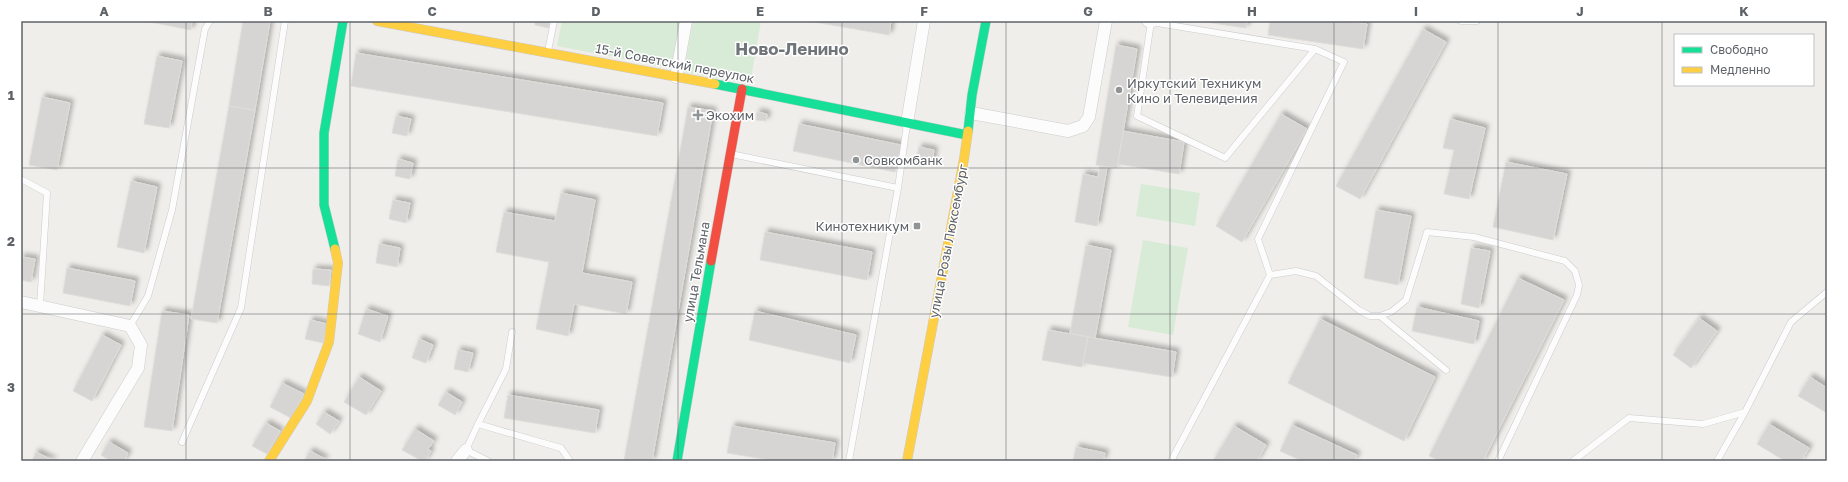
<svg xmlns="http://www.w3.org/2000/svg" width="1848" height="482" viewBox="0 0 1848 482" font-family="'Golos Text',sans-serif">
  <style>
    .green { fill: #d8ebd6 }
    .building { fill: #d6d5d3; stroke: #deddd9; filter: url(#shadow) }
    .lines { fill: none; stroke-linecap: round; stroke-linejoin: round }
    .lane-casing { stroke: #cbcccc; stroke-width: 7 }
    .street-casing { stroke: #cbcccc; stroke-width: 13 }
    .fast-casing { stroke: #cacacb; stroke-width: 10 }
    .slow-casing { stroke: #cacacb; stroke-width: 10 }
    .jam-casing { stroke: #cacacb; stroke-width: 10 }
    .lane { stroke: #fdfcfc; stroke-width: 6 }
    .street { stroke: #fdfcfc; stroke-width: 12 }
    .fast { stroke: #16e098; stroke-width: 9 }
    .slow { stroke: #ffcf43; stroke-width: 9 }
    .jam { stroke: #f24e42; stroke-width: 9 }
    .grid { fill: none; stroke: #5f6368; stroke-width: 1; stroke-opacity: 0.55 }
    .poi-dot { fill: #919496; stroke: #fff; stroke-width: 1.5 }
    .labels { text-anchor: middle; stroke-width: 3; stroke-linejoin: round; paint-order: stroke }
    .street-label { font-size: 13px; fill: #5f6368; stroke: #fff }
    .poi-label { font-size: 13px; fill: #5f6368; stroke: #fff; text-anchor: start }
    .district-label { font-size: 17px; font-weight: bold; fill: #70757a; stroke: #fff }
    .neatline { fill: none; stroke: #5f6368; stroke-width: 1.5 }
    .grid-label { font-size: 13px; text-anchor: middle; font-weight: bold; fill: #5f6368 }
  </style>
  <defs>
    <filter id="shadow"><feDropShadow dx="3.5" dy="-3.5" stdDeviation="2" flood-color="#0004"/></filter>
  </defs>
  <rect width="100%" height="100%" fill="#efeeea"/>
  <path class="green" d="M562,21H680L671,68L557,46Z
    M693,21H761L750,84L684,72Z
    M1141,184L1200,193L1195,226L1136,216Z
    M1143,240L1188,248L1173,335L1128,327Z"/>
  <path class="building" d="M145,21H192L191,30Z
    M243,21H270L255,110L229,106Z
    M535,21H550L549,28L535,25Z
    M809,21H891L889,35Z
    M1199,21H1247L1246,28Z
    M1270,21H1345L1367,24L1363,49L1268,35Z
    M1423,29L1446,42L1360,199L1336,186Z
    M1116,45L1137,49L1117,168L1096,165Z
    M356,53L663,103L657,136L351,86Z
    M157,56L182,61L169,128L144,124Z
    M42,97L70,103L57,170L29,165Z
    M229,106L255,110L217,323L191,319Z
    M688,107L713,111L652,461H624Z
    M757,112L767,114L766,121L756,120Z
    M1281,114L1307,129L1242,242L1216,226Z
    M396,116L411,119L407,136L392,133Z
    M1450,119L1485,128L1469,199L1444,194L1454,150L1443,148Z
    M799,124L901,145L895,172L793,151Z
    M1123,131L1184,142L1179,174L1118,164Z
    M919,147L934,150L932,164L916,161Z
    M398,159L413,163L410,179L395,176Z
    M1506,162L1567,174L1553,240L1493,227Z
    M1100,166L1107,167L1097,226L1075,222L1083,174L1098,177Z
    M131,181L157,187L144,253L117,247Z
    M561,193L595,200L582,273L632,282L626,314L574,304L568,336L536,329L549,262L496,252L504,212L555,221Z
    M393,200L410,203L406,223L389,219Z
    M1376,210L1411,216L1398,285L1364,278Z
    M765,232L872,252L867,280L760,260Z
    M379,244L400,248L397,267L376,263Z
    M1086,245L1111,250L1095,338L1070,333Z
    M1471,248L1490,251L1479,308L1461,304Z
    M21,257L35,259L31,282L21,280Z
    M67,268L135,281L130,306L63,293Z
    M313,269L331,270L329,286L312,284Z
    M1518,278L1564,300L1483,461H1440L1429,456Z
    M1417,307L1479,321L1474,344L1412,331Z
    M366,309L388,316L380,342L358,334Z
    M162,311L189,315L172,431L144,427Z
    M755,311L856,335L850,363L749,340Z
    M1699,318L1717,331L1691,368L1673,355Z
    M1320,319L1435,377L1404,441L1288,383Z
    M310,320L327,324L323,343L305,339Z
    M1048,330L1088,337L1082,367L1042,360Z
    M102,335L121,345L92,401L73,391Z
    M1088,337L1176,352L1172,377L1083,363Z
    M419,339L433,345L426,363L412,358Z
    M458,350L473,353L468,372L454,369Z
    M359,377L381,391L366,415L344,402Z
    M1810,377L1827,388V413L1798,396Z
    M282,383L304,394L291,418L270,407Z
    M446,392L462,402L455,415L438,405Z
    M508,395L599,410L595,433L504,418Z
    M324,412L339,421L330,434L316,424Z
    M266,423L280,431L267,454L252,446Z
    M1769,424L1809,448L1801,461H1785L1757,444Z
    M1292,425L1357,455L1354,461H1302L1280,451Z
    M732,426L835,443L832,461H775L727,453Z
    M1234,426L1266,445L1257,461H1213Z
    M415,429L434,441L428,449L431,451L425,461H422L402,450Z
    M109,442L128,453L124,461H111L101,455Z
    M1076,447L1105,453L1103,461H1073Z
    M310,451L325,459L324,461H304Z
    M36,452L54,461H32Z"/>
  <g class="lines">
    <g class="lane-casing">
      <path id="lane" d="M1461,21H1477
        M548,51L554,21
        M731,154L898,188
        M21,179L47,193L40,306
        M1270,275L1296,271L1316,276L1359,310L1370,316H1380
        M130,326L148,296L172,210L205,29L210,21
        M1446,370L1380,316L1391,312L1406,300L1427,232L1474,237L1565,261L1575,271L1579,285L1577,295L1498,461
        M478,424L506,369L512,332
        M182,442L241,308L285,21
        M488,461L466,450L478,424L561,448L570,461
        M849,461L898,188L907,124
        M1171,461L1270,275L1258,239L1344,62L1315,49L1151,22L1137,116L1225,158L1315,49
        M1573,461L1629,418L1703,424L1745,412L1791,322L1827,292
        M1717,461L1745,412"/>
    </g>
    <g class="street-casing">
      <path id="street" d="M1148,21L1151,22
        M676,77L686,21
        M971,113L1068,131L1083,126L1089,117L1106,21
        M907,123L924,21
        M21,302L130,326L141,345L138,368L82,461
        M457,461L466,450"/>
    </g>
    <g class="fast-casing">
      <path id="fast" d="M715,84L967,135
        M968,131L972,95L986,21
        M335,249L324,205V133L343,21
        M677,461L711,261"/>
    </g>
    <g class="slow-casing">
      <path id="slow" d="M377,21L715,84
        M269,461L307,401L329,342L338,263L335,249
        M907,461L964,159L968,131"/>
    </g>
    <g class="jam-casing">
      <path id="jam" d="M711,261L742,89"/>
    </g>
    <use href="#lane" class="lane"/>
    <use href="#street" class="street"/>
    <use href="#fast" class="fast"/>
    <use href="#slow" class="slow"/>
    <use href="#jam" class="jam"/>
  </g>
  <path class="grid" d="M186,21V461M350,21V461M514,21V461M678,21V461M842,21V461M1006,21V461M1170,21V461M1334,21V461M1498,21V461M1662,21V461M21,168H1827M21,314H1827"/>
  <g class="poi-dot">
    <circle cx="1119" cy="90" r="4"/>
    <path d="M696 109h4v4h4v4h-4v4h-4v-4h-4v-4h4z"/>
    <circle cx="856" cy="160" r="4"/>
    <rect x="913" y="222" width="8" height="8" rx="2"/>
  </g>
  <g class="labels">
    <g class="street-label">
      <text transform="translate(675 63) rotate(11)" y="5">15-й Советский переулок</text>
      <text transform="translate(948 241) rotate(-79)" y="5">улица Розы Люксембург</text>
      <text transform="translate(696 272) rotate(-80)" y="5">улица Тельмана</text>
    </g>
    <g class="poi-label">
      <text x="1127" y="88">Иркутский Техникум<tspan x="1127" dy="15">Кино и Телевидения</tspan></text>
      <text x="706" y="120">Экохим</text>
      <text x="864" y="165">Совкомбанк</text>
      <text x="909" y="231" text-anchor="end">Кинотехникум</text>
    </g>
    <g class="district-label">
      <text x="792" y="55">Ново-Ленино</text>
    </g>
  </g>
  <rect width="1848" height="482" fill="none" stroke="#ffffff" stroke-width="44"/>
  <rect x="1674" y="34" width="140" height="52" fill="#ffffff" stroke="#bfc1c3"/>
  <rect x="1682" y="47" width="20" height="6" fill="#16e098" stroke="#bfc1c3"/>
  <text x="1710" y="54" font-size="12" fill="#5f6368">Свободно</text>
  <rect x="1682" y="67" width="20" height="6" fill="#ffcf43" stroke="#bfc1c3"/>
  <text x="1710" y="74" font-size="12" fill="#5f6368">Медленно</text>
  <rect x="22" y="22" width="1804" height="438" class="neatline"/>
  <g class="grid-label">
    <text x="104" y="16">A</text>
    <text x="268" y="16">B</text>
    <text x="432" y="16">C</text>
    <text x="596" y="16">D</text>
    <text x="760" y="16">E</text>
    <text x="924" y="16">F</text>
    <text x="1088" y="16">G</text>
    <text x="1252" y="16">H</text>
    <text x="1416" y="16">I</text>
    <text x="1580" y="16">J</text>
    <text x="1744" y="16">K</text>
    <text x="11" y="100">1</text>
    <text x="11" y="246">2</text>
    <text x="11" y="392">3</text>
  </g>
</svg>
